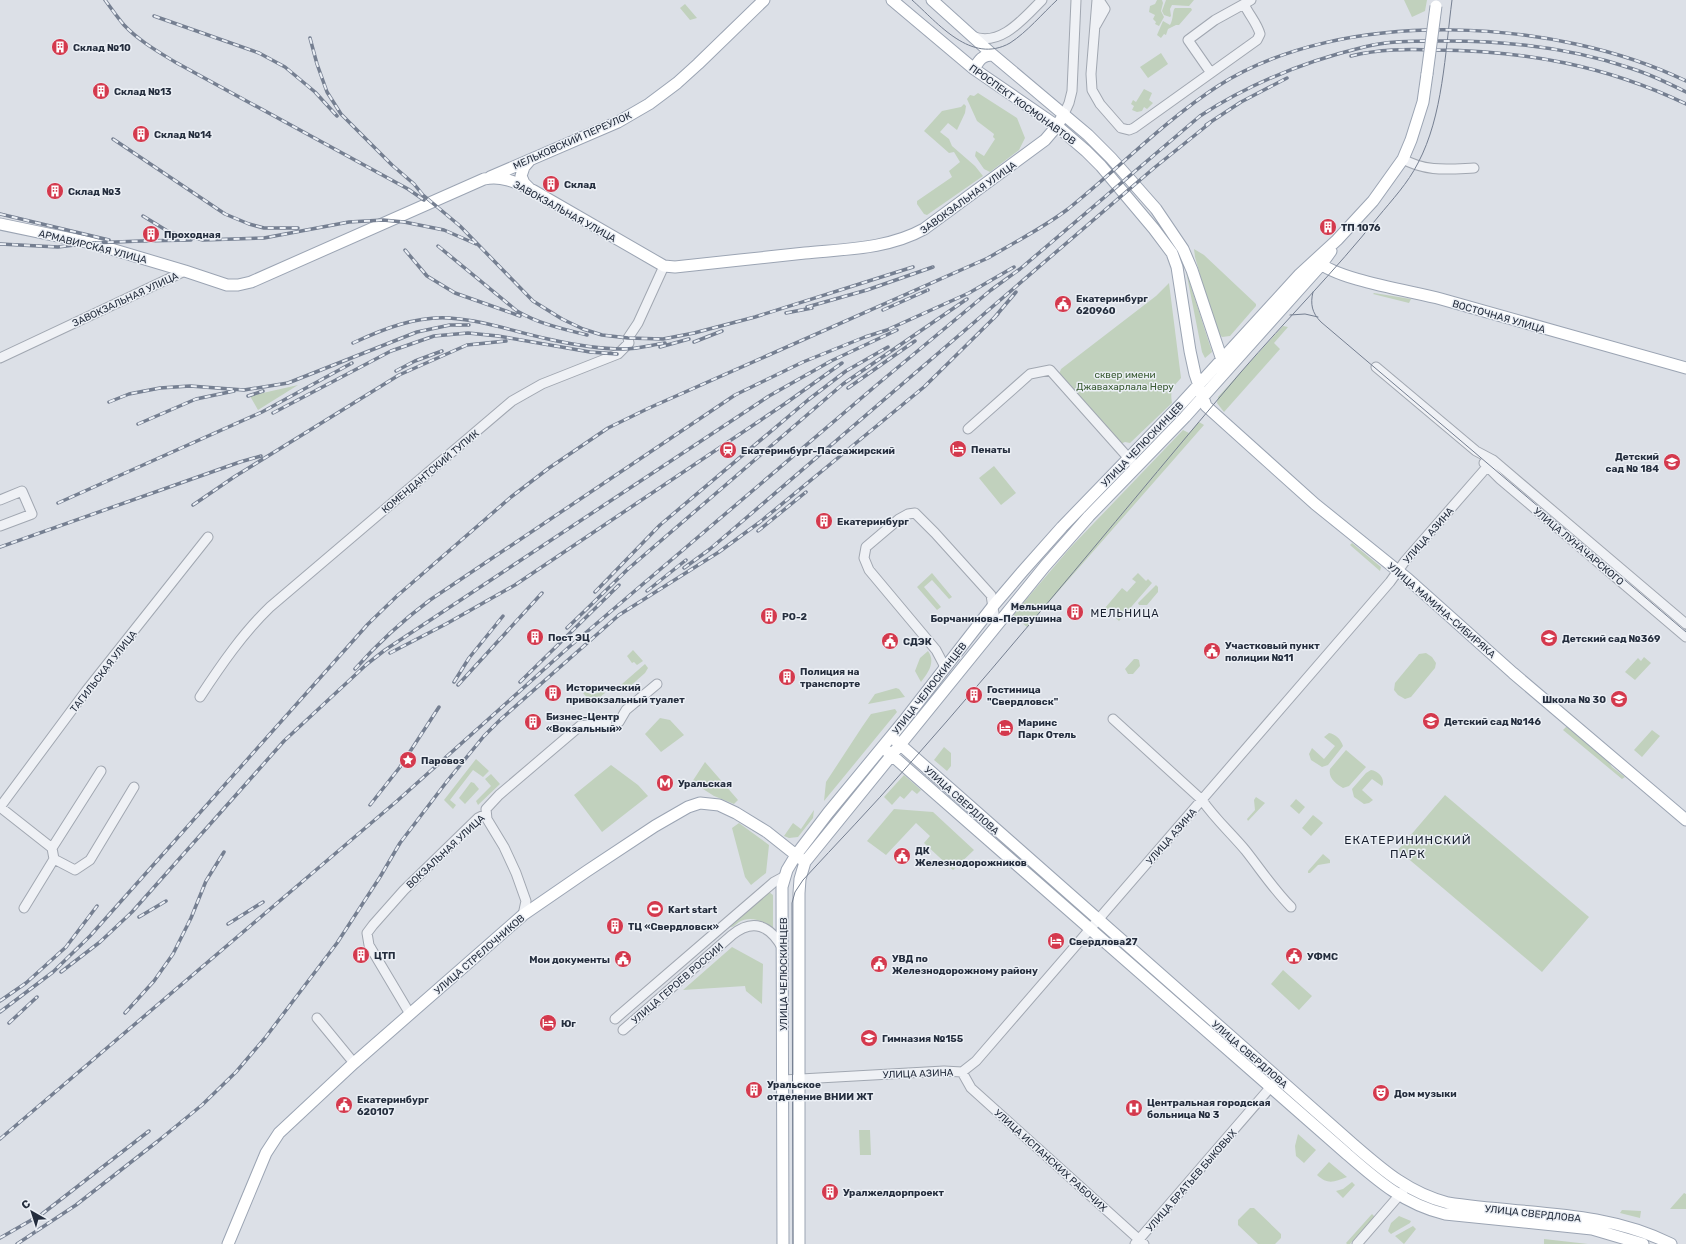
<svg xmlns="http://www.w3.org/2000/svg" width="1686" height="1244" viewBox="0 0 1686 1244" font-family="Rubik,sans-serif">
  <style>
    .green { fill: #c1d1bd }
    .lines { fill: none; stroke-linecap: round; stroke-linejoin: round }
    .minor-casing { stroke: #a1a7b1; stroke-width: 11 }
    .major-casing { stroke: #9ba4b3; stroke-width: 13 }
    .minor { stroke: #eff1f5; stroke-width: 9 }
    .major { stroke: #fff; stroke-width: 11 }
    .tram { stroke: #757f91; stroke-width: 1 }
    .rail-casing { stroke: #757f91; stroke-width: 3.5 }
    .rail { stroke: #ebeff5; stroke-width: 2; stroke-dasharray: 6; stroke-linecap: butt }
    .major-bridge-casing { stroke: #9ba4b3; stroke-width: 13; stroke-linecap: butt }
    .major-bridge { stroke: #fff; stroke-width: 11 }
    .labels { text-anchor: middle; stroke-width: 3; stroke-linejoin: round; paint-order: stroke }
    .poi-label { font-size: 10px; font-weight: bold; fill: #252e3e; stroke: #ebeff5; text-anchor: start }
    .street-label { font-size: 10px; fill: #252e3e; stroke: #ebeff5 }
    .park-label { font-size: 10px; fill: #395a32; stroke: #ebeff5 }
    .neighbourhood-label { font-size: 11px; letter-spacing: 1px; fill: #181f2e; stroke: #ebeff5 }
    .quarter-label { font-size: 12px; letter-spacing: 1px; fill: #181f2e; stroke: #ebeff5 }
  </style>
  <rect width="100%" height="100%" fill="#dce0e7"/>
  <path class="green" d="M1157,0H1162L1163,3L1161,11L1164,17L1159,26L1155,24L1156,22L1153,19L1155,15L1149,12L1150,6L1155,4Z
    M1166,0H1194L1189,6L1172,5L1170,9L1171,16L1170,17L1164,15L1162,11Z
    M1404,0H1427L1425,11L1412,17Z
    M685,4L697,18L690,20L680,8Z
    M1175,8H1191L1192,10L1179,25H1176L1168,29L1166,35L1164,34L1161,38L1157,35L1163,21L1170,25C1174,18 1172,11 1175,8Z
    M1161,53L1168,64L1148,78L1140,67Z
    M1144,89L1152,93L1149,100L1153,103L1147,109L1144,107L1142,111L1137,112L1132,110L1134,106L1131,104L1133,100L1136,102Z
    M978,93L1017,118L1025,138L1019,150L990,172L984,169L975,156L976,151L984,156L995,139L993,137L994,134L977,121L967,99L970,95L974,96Z
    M964,104L966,106L965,113L957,130L948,123L940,132L949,139L952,146L975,166L983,176L927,215L924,214L917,204V201L952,177L949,171L960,162L954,152L949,153L924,131L942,111L961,107Z
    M1194,249L1204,255L1256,304V306L1230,336L1222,337L1216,331L1195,257Z
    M1186,271L1212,352L1205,358L1202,352Z
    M1169,283L1181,378C1172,388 1170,389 1172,403L1130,443L1125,442L1118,445L1058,377L1061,369L1156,296Z
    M1374,293L1411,299L1409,303L1373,294Z
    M1283,326L1288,327L1274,343L1280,349L1224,412L1217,403L1218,397Z
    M298,385L258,410L250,396Z
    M1199,422L1204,425L1027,627L1013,615L1070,548L1183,430L1189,433Z
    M994,466L1016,493L1001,505L979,478Z
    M1352,543L1381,567L1380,571L1350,545Z
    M932,573L952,597L949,599L932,580L924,587L941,607L937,610L917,587Z
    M1138,573L1146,581L1148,579L1152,583L1119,621L1105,608L1122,588L1127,592L1136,582L1132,579Z
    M1156,585L1158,587V592L1147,605H1139L1138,603Z
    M633,650L643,661L637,665L634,662L632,663L627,656Z
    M928,651C936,662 928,673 921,682L915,671L920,658Z
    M1426,653L1432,657L1436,663L1435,668L1411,697L1405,699L1398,695L1394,690L1395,683L1419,654Z
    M1644,657L1651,663L1635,680L1625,672L1638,658L1641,661Z
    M1134,659H1137L1139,660L1140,666L1133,674H1128L1125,669Z
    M645,664L648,668L645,673L627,689L621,688L622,684Z
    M896,688L899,689L905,697L868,704L875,694Z
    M602,690L605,693L595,701L593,698L590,701L583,693L585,692C592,695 596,695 602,690Z
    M895,709L897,712L824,801L826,782L862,727L871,714Z
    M660,718L670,720L684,735L661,752L645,734Z
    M1567,726L1609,762L1612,767L1625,777L1622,779L1563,730Z
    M1652,730L1660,736L1642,757L1634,750Z
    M1329,733C1335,734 1341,739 1343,746L1328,765L1322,767L1311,760L1309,754L1312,748L1324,759L1335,746L1324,737Z
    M944,747L951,753V766L947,771L934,760Z
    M1346,750L1366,767L1349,786L1343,788C1336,784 1328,778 1330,769Z
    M476,759L489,771L483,777L473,770L450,800L456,805L453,809L444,800Z
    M705,762L738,800L734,804L714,796L692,782Z
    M611,765L638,785L648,796L602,832L574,795Z
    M1371,770C1378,771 1384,777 1383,784L1382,786L1372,779L1362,790L1373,800L1369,803L1364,804L1354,797L1352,789L1366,773Z
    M491,774L500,784L478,805L476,801L491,786L485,779Z
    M904,775L921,790L917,794L912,790L904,799L900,796L892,805L884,797Z
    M471,782L474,783L479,789L465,804L459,798Z
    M1445,795L1589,917L1542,972L1398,850Z
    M1256,797L1265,803L1248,821L1247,819L1255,810L1254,800Z
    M1296,799L1305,807L1299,814L1290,806Z
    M894,809L933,812L974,850L953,870L924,843L930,836L916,823L886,855L867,841Z
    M814,810L813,818L798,837L789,838L784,836L793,823L801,829Z
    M1313,815L1323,823L1311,836L1302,828Z
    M739,823L769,845L766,873L751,885L745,877L732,828Z
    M1323,854L1330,860V863L1318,865L1310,873H1308V871Z
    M769,892L773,895V928C764,921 750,915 739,922C735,925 733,928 728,927Z
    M732,947L763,964L762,1004L746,991L745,986L683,990Z
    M1283,970L1312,996L1299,1010L1271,984Z
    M859,1130H870L871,1155H860Z
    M1298,1134L1316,1150L1304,1163L1296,1156L1295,1146Z
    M1329,1162L1347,1177C1334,1182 1328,1185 1317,1175Z
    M1352,1182L1355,1185L1343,1198L1336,1191L1343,1189Z
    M1684,1193L1686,1194V1209H1670Z
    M1250,1208H1254L1281,1234V1238L1275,1244H1258L1238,1225V1220Z
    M1622,1210L1641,1211L1640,1218L1620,1213Z
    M1372,1214L1375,1217L1350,1244H1347L1346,1243Z
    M1399,1216L1411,1221L1410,1223L1391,1234L1388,1231L1391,1223Z
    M1413,1226L1416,1229L1404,1244L1395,1236Z
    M1544,1239L1588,1244H1544Z"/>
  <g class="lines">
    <g class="minor-casing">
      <path id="minor" d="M1097,0L1091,74L1092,90L1100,104L1121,128L1129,130L1134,128L1257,40L1260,34C1257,23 1249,15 1244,4L1251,0
        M1096,25L1105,9L1099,0
        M972,36C1000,48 1024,18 1042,0
        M1211,73L1188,40L1215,20L1244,4
        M1064,114L1069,103L1072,91L1076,0
        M1403,159C1425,172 1449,169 1474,168
        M0,358L185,271
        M1376,367L1476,451L1493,460L1686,624
        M968,429L1030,374L1050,370L1132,462
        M1484,463L1500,479L1686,637
        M0,500L22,491L32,514L0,526
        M945,667L936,650L869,570L864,558L866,547L899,519L908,514L915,513L935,533L991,595L996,626
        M200,697C221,665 243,633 270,607L512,401L542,384L618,354L629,343L628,338L638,323L664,266
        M1113,719L1202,800C1215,819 1232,834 1246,851C1261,870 1274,890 1291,907
        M619,722L626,710L657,684
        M0,807L86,691L208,537
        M0,807L52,848
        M54,859L75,870L90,860L134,787
        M24,908L54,859L52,848L101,771
        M523,915L526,901L516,873L504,847L487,819L486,809L499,795L580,726L607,722
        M410,1014L369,945L367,933L373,925L404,890L478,818L486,814
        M317,1018L354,1063
        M615,1019L774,882L785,876
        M623,1030L732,935C753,918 770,925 783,949
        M962,1072L971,1088L1144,1244
        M783,1080L944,1071L962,1072L976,1061L1390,582L1405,561L1493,460
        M1135,1244L1275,1082
        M1357,1244L1403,1191"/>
    </g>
    <g class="major-casing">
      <path id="major" d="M892,0L974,69L1057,126L1086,151L1101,166L1154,229L1172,253L1177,267L1190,351L1195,374L1206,406L1315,504L1408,579L1513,673L1686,820
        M932,0L993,55L1088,135L1111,158L1156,209L1183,249L1192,270L1223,363
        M974,69C979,60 982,55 993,55
        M530,160L524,167L521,176L524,183L530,189
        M490,177L618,122L649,104L677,83L698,64L764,0
        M0,224L91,243L185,271L227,285H238L251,282L484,179C503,175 517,183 534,191L664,266L675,267C718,262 762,258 805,253C845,249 888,249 924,229L1045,140L1057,126L1064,114
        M1317,261C1337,280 1411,291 1441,299C1523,322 1604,345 1686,368
        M895,740L1354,1145C1384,1171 1409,1193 1448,1203C1523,1215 1602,1209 1671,1244
        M887,751L1347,1154C1378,1181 1404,1204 1445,1214L1592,1229L1643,1244
        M228,1244L266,1153L279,1133L354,1063L523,915L587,871L655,826L688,807L700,803L719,805L736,813L767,832L801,859
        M783,1244L782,887L787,870L796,855L828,813L903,722L993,606L1022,572L1062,527L1182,403L1300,274L1337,240L1373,201L1403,159L1411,140L1423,102L1427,74
        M799,1244V893L800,879L805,862L1045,566L1089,516L1185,417L1321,265L1331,251"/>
    </g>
    <use href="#minor" class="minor"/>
    <use href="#major" class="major"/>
    <path class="tram" d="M912,0C938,23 971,65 1010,43C1027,32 1042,14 1057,0
      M1313,292C1310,304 1312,313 1321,322L1686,632
      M1290,315L1305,314L1318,317
      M793,1244L792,903L795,892L803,880C837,843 872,807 905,769C1020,639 1129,504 1241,372C1286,320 1335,271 1378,217C1392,200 1408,183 1418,163C1443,116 1445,53 1452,0"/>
    <g class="rail-casing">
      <path id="rail" d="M105,0C111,8 117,17 124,25C138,40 157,51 175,62L408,189L424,200
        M154,16L259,53L285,67L315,92L337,116
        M310,38L317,64L327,92L341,114L392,165L414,184L423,195L460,226L533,301L562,319L583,329L602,335L628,338L663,339L694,333L755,317L913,267
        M1351,56C1379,49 1407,49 1436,50C1525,51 1605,65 1686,104
        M1206,125L1241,102L1287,78
        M113,139L225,214L249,224L264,228H298
        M0,214L109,240
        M143,216L169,232L203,240L264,238L349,222L383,220L404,222L444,230L476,244
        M0,244L58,247L91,243L141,241L191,240
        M438,246L517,311C539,324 563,329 587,335
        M405,250L427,276L455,293L520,316
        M807,307L867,290L933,267
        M883,310L928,290
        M786,313L812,308
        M994,318L1016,292
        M889,329L969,293L1014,267
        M694,342L722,331
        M353,343C383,329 416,316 449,318C483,320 515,332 548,339C570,344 600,349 623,349C638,349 651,345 665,343
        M660,347L689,339
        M396,371L415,361L442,351
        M848,388L915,341
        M248,396L263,391
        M109,402L129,394L160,388L190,386L244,390L288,383L417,332L450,325H469
        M273,413L391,351L434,336L468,333L498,336L590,352L617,354
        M138,424L196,399L234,391
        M58,503L262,412L352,363
        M193,505L234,477L399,375L467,345L506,341
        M758,531L806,492
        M0,547L240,462L261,456
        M684,568L710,549L1154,168L1210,123
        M647,591L686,560
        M595,592L660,525L808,400L846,371L888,347
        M567,628L628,569L843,384L967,299
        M390,653L446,624L515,585L786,403L842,363
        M355,669C378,643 402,621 430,600L735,395L803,362L865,337L887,330
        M454,682L469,658L503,616
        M520,682L619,585
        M458,685L542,593
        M370,805L400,767L439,707
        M139,917L166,901
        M228,924L263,902
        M61,972L100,942L132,912L284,741L367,664L385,650L769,396L831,361L897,330
        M0,1001L26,983L66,947L97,906
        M0,1012L53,972L90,936L368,624L397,596L511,497L549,468L608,428L649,408L988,258C1015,242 1043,228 1068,209C1118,169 1164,121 1218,86C1343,6 1556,18 1686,81
        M125,1013L154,981L173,954L191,918L206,881L224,852
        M9,1023L37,997
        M0,1139L397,801L569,647L879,383L991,290L1020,269L1200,116C1249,84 1306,61 1364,47C1387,41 1412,41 1436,41C1501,40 1568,47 1630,68C1650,74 1668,83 1686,92
        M0,1238L42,1214L149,1131
        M17,1244L76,1205L158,1141L202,1105L236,1072L265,1038L337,943L380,877L400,843L448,780L484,736L500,720L619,615L719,552L760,522L924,387L998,314"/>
    </g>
    <use href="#rail" class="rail"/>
    <g class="major-bridge-casing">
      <path id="major-bridge" d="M1427,74L1436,6"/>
    </g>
    <use href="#major-bridge" class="major-bridge"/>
  </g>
  <defs>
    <g id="building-disc" transform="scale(0.9)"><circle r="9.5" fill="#d4394d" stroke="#ebeff5"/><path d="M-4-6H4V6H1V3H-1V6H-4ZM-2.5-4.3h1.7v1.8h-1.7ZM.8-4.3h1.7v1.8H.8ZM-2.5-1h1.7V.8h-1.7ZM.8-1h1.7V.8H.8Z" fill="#fff"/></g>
    <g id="civic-disc" transform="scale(0.9)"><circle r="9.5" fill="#d4394d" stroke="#ebeff5"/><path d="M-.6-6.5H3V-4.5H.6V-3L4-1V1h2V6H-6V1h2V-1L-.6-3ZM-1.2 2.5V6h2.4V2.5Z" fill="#fff"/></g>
    <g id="hotel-disc" transform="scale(0.9)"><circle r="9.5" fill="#d4394d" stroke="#ebeff5"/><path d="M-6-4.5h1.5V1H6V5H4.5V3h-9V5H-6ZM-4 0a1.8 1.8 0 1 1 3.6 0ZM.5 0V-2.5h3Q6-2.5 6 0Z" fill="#fff"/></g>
    <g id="station-disc" transform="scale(0.9)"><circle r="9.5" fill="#d4394d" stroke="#ebeff5"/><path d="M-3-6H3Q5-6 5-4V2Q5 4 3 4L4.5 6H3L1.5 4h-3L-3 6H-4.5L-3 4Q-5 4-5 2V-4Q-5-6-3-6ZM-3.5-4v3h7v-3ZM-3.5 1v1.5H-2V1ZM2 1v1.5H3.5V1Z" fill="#fff"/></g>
    <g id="school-disc" transform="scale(0.9)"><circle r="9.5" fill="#d4394d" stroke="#ebeff5"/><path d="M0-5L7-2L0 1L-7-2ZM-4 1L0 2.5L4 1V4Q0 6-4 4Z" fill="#fff"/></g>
    <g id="sight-disc" transform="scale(0.9)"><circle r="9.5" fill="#d4394d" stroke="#ebeff5"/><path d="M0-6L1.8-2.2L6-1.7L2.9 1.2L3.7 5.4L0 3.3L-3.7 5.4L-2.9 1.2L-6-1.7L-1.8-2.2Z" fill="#fff"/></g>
    <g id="metro-disc" transform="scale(0.9)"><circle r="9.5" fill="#d4394d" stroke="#ebeff5"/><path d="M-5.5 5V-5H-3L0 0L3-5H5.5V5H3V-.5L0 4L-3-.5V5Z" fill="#fff"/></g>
    <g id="stadium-disc" transform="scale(0.9)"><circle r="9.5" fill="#d4394d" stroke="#ebeff5"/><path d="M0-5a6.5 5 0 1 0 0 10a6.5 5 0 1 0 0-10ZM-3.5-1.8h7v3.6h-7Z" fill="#fff"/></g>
    <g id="theatre-disc" transform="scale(0.9)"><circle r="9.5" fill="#d4394d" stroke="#ebeff5"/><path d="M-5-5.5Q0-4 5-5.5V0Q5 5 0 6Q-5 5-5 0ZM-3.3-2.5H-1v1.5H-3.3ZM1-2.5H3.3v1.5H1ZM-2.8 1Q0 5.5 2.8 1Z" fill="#fff"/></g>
    <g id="hospital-disc" transform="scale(0.9)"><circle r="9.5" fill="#d4394d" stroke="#ebeff5"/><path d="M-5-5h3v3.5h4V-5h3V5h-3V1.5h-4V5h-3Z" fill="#fff"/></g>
  </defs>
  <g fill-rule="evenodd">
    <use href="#building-disc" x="60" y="47"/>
    <use href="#building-disc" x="101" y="91"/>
    <use href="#building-disc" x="141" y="134"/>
    <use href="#building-disc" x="551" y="184"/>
    <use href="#building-disc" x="55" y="191"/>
    <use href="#building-disc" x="1328" y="227"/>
    <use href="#building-disc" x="151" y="234"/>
    <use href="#civic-disc" x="1063" y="304"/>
    <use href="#hotel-disc" x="958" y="449"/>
    <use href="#station-disc" x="728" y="450"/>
    <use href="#school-disc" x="1672" y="462"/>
    <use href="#building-disc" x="824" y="521"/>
    <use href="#building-disc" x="1075" y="612"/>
    <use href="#building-disc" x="769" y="616"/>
    <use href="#building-disc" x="535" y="637"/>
    <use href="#school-disc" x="1549" y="638"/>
    <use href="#civic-disc" x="890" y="641"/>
    <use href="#civic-disc" x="1212" y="651"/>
    <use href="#building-disc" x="787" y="677"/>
    <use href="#building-disc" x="553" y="693"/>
    <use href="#building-disc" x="974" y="695"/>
    <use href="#school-disc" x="1619" y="699"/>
    <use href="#school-disc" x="1431" y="721"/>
    <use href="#building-disc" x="533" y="722"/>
    <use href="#hotel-disc" x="1005" y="728"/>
    <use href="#sight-disc" x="408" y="760"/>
    <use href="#metro-disc" x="665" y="783"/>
    <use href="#civic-disc" x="902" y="856"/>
    <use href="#stadium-disc" x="655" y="909"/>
    <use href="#building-disc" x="615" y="926"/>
    <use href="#hotel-disc" x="1056" y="941"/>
    <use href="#building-disc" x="361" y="955"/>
    <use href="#civic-disc" x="1294" y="956"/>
    <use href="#civic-disc" x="623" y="959"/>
    <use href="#civic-disc" x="879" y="964"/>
    <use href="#hotel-disc" x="548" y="1023"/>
    <use href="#school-disc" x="869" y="1038"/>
    <use href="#building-disc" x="754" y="1090"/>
    <use href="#theatre-disc" x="1381" y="1093"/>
    <use href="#civic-disc" x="344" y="1105"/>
    <use href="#hospital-disc" x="1134" y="1108"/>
    <use href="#building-disc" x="830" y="1192"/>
  </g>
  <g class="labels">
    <g class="poi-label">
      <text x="73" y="51">Склад №10</text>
      <text x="114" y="95">Склад №13</text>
      <text x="154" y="138">Склад №14</text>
      <text x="564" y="188">Склад</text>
      <text x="68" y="195">Склад №3</text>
      <text x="1341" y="231">ТП 1076</text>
      <text x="164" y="238">Проходная</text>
      <text x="1076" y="302">Екатеринбург<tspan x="1076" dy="12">620960</tspan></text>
      <text x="971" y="453">Пенаты</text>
      <text x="741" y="454">Екатеринбург-Пассажирский</text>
      <text x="1659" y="460" text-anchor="end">Детский<tspan x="1659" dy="12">сад № 184</tspan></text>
      <text x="837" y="525">Екатеринбург</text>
      <text x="1062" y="610" text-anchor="end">Мельница<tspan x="1062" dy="12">Борчанинова-Первушина</tspan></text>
      <text x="782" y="620">РО-2</text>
      <text x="548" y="641">Пост ЭЦ</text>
      <text x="1562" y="642">Детский сад №369</text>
      <text x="903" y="645">СДЭК</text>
      <text x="1225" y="649">Участковый пункт<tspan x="1225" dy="12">полиции №11</tspan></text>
      <text x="800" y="675">Полиция на<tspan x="800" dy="12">транспорте</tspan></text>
      <text x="566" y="691">Исторический<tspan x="566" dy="12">привокзальный туалет</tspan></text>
      <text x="987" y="693">Гостиница<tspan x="987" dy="12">"Свердловск"</tspan></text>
      <text x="1606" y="703" text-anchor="end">Школа № 30</text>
      <text x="546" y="720">Бизнес-Центр<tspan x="546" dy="12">«Вокзальный»</tspan></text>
      <text x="1444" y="725">Детский сад №146</text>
      <text x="1018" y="726">Маринс<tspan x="1018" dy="12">Парк Отель</tspan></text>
      <text x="421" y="764">Паровоз</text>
      <text x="678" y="787">Уральская</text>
      <text x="915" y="854">ДК<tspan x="915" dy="12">Железнодорожников</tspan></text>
      <text x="668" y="913">Kart start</text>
      <text x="628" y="930">ТЦ «Свердловск»</text>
      <text x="1069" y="945">Свердлова27</text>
      <text x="374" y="959">ЦТП</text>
      <text x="1307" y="960">УФМС</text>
      <text x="892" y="962">УВД по<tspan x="892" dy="12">Железнодорожному району</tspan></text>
      <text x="610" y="963" text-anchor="end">Мои документы</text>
      <text x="561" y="1027">Юг</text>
      <text x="882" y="1042">Гимназия №155</text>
      <text x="767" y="1088">Уральское<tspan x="767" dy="12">отделение ВНИИ ЖТ</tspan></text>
      <text x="1394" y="1097">Дом музыки</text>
      <text x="357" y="1103">Екатеринбург<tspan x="357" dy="12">620107</tspan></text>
      <text x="1147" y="1106">Центральная городская<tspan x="1147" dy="12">больница № 3</tspan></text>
      <text x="843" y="1196">Уралжелдорпроект</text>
    </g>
    <g class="street-label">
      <text transform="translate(1023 104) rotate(36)" y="4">ПРОСПЕКТ КОСМОНАВТОВ</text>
      <text transform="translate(572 140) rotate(-24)" y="4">МЕЛЬКОВСКИЙ ПЕРЕУЛОК</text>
      <text transform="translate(968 197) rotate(-36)" y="4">ЗАВОКЗАЛЬНАЯ УЛИЦА</text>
      <text transform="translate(565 211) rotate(29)" y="4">ЗАВОКЗАЛЬНАЯ УЛИЦА</text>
      <text transform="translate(93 246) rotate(14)" y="4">АРМАВИРСКАЯ УЛИЦА</text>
      <text transform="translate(125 299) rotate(-25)" y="4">ЗАВОКЗАЛЬНАЯ УЛИЦА</text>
      <text transform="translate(1499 316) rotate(16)" y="4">ВОСТОЧНАЯ УЛИЦА</text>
      <text transform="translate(1142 444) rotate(-46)" y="4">УЛИЦА ЧЕЛЮСКИНЦЕВ</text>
      <text transform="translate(430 471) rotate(-40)" y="4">КОМЕНДАНТСКИЙ ТУПИК</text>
      <text transform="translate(1428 535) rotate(-49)" y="4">УЛИЦА АЗИНА</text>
      <text transform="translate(1579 546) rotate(40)" y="4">УЛИЦА ЛУНАЧАРСКОГО</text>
      <text transform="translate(1442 610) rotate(41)" y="4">УЛИЦА МАМИНА-СИБИРЯКА</text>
      <text transform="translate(103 671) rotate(-52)" y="4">ТАГИЛЬСКАЯ УЛИЦА</text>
      <text transform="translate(929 688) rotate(-52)" y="4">УЛИЦА ЧЕЛЮСКИНЦЕВ</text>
      <text transform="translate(962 800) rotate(42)" y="4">УЛИЦА СВЕРДЛОВА</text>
      <text transform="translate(1171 836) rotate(-49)" y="4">УЛИЦА АЗИНА</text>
      <text transform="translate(445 851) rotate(-43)" y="4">ВОКЗАЛЬНАЯ УЛИЦА</text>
      <text transform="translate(479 954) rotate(-41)" y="4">УЛИЦА СТРЕЛОЧНИКОВ</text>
      <text transform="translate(783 974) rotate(-90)" y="4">УЛИЦА ЧЕЛЮСКИНЦЕВ</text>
      <text transform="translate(677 983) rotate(-41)" y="4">УЛИЦА ГЕРОЕВ РОССИИ</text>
      <text transform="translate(1250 1054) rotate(41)" y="4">УЛИЦА СВЕРДЛОВА</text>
      <text transform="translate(918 1073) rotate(-2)" y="4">УЛИЦА АЗИНА</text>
      <text transform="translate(1051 1160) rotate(42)" y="4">УЛИЦА ИСПАНСКИХ РАБОЧИХ</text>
      <text transform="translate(1191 1180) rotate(-49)" y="4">УЛИЦА БРАТЬЕВ БЫКОВЫХ</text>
      <text transform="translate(1533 1213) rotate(6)" y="4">УЛИЦА СВЕРДЛОВА</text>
    </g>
    <g class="park-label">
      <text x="1125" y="378">сквер имени<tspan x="1125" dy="12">Джавахарлала Неру</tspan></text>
    </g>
    <g class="neighbourhood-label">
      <text x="1125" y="617">МЕЛЬНИЦА</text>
    </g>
    <g class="quarter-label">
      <text x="1408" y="844">ЕКАТЕРИНИНСКИЙ<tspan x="1408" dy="14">ПАРК</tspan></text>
    </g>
  </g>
  <g transform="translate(32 1212) rotate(321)" stroke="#ebeff5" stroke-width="3" paint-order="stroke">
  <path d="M0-3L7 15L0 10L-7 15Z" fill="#252e3e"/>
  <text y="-6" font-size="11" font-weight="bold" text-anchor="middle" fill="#252e3e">С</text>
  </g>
</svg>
